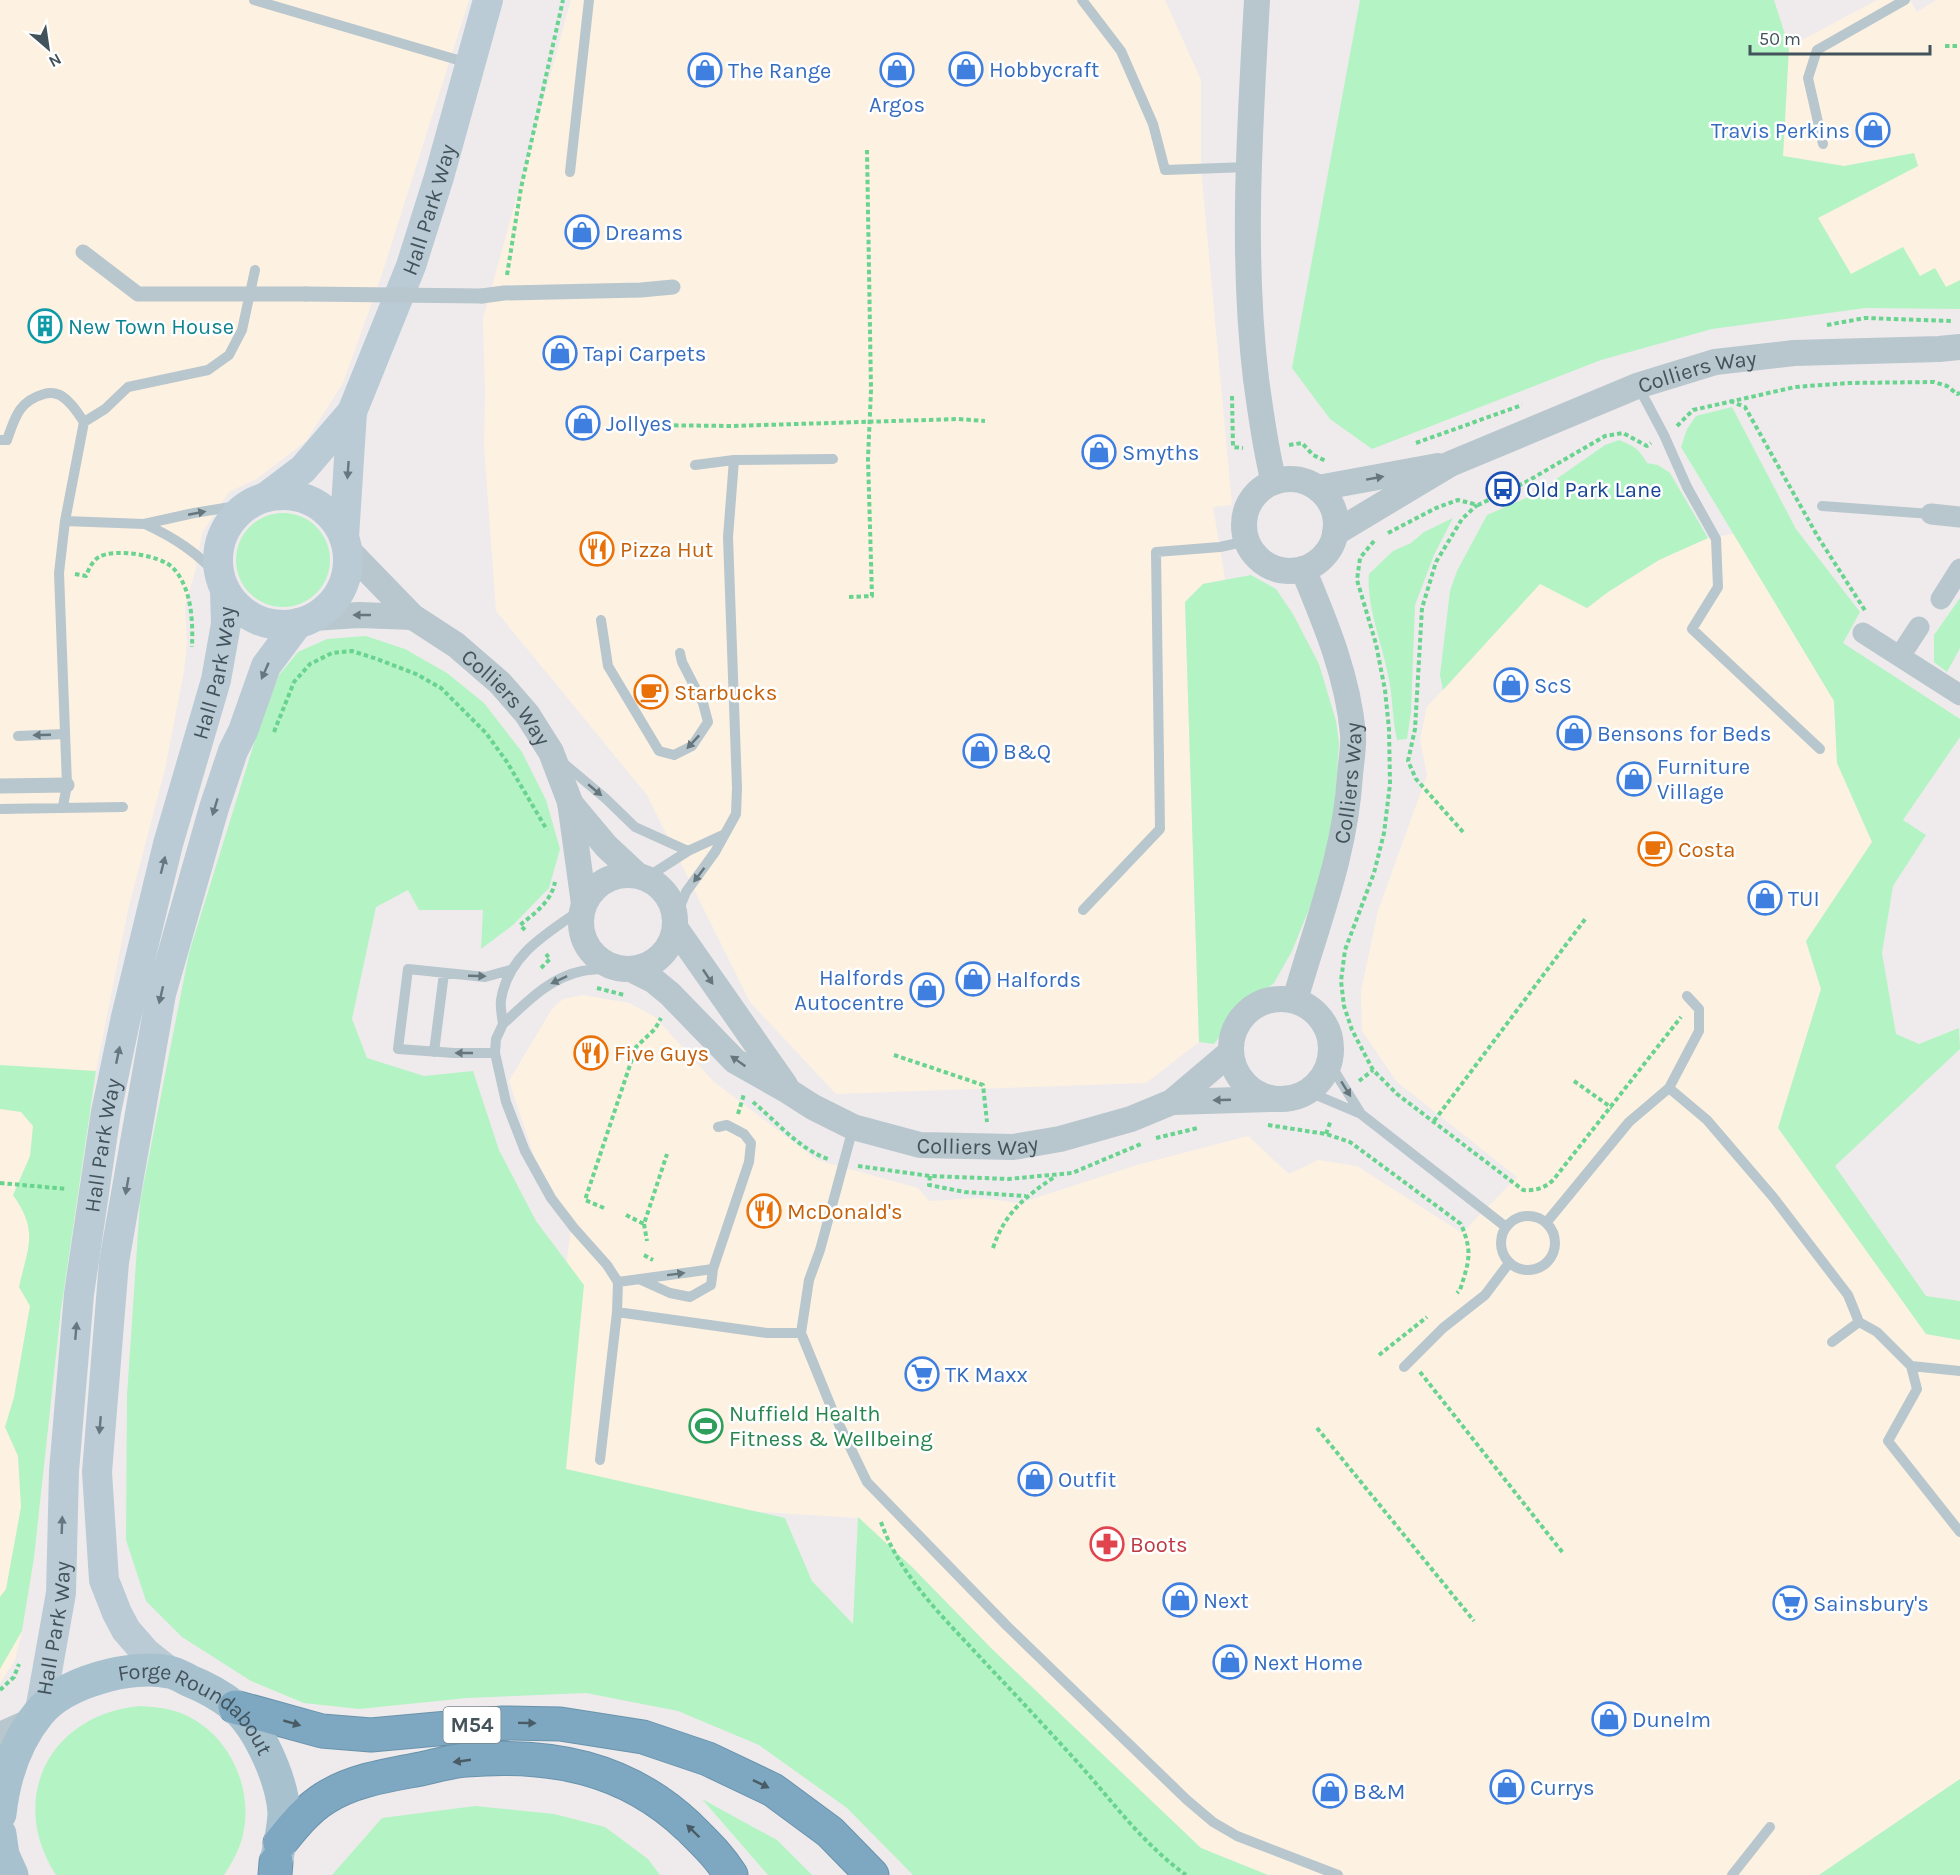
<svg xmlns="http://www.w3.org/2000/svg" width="1960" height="1875" viewBox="0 0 1960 1875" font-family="Karla,sans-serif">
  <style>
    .commercial { fill: #fdf1e1 }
    .green { fill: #b4f3c4 }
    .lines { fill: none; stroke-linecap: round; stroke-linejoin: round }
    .motorway-casing { stroke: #6993ac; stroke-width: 35 }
    .path { stroke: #69d390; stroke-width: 4; stroke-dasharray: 4.5 3; stroke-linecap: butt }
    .service { stroke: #b8c6cd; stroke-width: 10 }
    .pedestrian { stroke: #b8c6cd; stroke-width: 15 }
    .minor { stroke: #b8c6cd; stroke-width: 21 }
    .tertiary { stroke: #b8c6cd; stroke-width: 26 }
    .secondary { stroke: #bacbd6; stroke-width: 30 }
    .primary { stroke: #a8c1ce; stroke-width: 33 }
    .motorway { stroke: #7ea8c1; stroke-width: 33 }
    .pedestrian-bridge { stroke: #b8c6cd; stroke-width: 15 }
    .oneway { fill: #677780 }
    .oneway2 { fill: #66767d }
    .oneway3 { fill: #495c65 }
    .labels { text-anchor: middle; stroke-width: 5; stroke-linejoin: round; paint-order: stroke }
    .shield { fill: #fff; stroke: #7b878c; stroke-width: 1.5 }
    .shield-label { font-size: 21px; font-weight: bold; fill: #43535b }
    .shop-label { font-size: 22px; fill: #366cbe; stroke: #fff; text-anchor: start }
    .street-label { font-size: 22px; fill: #43535b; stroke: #fff }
    .culture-label { font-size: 22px; fill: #0d838f; stroke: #fff; text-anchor: start }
    .transit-label { font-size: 22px; fill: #164399; stroke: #fff; text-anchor: start }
    .food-label { font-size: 22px; fill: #c56008; stroke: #fff; text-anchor: start }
    .leisure-label { font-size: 22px; fill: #27864d; stroke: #fff; text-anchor: start }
    .health-label { font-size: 22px; fill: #be3a42; stroke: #fff; text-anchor: start }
  </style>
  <rect width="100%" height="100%" fill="#efebec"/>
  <path class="commercial" d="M0,0H469L381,277L343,383L306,441L258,478L229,492L202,533L195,572L185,605L187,643L184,671L165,769L128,910L96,1071L61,1310L34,1558L22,1631L15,1660L0,1683Z
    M571,0H1165L1201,80V169L1232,505L1213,507L1225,579L1203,584L1185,602L1199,1042L1146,1083L836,1094L750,1002L647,795L496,611L484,446L485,393L483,319Z
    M1877,0H1910L1917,12L1936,0H1960V309L1851,274L1818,218L1917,166L1914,154L1844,166L1783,156L1789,47Z
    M1734,534L1834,701L1837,763L1872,842L1806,941L1821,989L1779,1127L1926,1334L1960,1340V1779L1819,1875H1268L1201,1848L991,1648L912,1567L858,1518L533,1498L572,1223L535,1159L509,1081L552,1009L563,999L583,995L629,1003L655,1017L713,1081L817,1160L918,1188L929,1201L979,1198L1020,1203L1137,1165L1248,1136L1289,1174L1318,1160L1357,1166L1462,1233L1517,1177L1397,1082L1362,1031L1361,991L1378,911L1427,775L1420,739L1427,707L1540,583L1587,608L1608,592L1659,560L1708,538Z"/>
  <path class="green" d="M1360,0H1774L1789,47L1783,156L1844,166L1914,153L1918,166L1818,218L1851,274L1903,247L1920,276L1935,268L1946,287L1960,280V309L1865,308L1712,329L1601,360L1372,449L1330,419L1292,368Z
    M1732,407L1796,529L1860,612L1843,643L1960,719V737L1903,820L1926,835L1893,886L1882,953L1896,1034L1919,1044L1959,1028L1960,1049L1835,1166L1926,1296L1960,1301V1340L1926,1334L1778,1128L1821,989L1806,941L1872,842L1837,763L1834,701L1681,447L1687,429L1696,416Z
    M1619,440C1633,445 1640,450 1647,463L1658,465L1670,473L1708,538L1659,560L1608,592L1587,608L1540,584L1443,690L1440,675L1450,591L1457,571L1487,515L1535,494L1605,445Z
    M236 560a47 47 0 1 1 94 0a47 47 0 1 1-94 0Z
    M1453,518L1434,555L1415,605L1411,712L1407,739L1397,740C1392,718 1393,696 1388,675C1382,643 1366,605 1369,574L1393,551L1411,543L1424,532Z
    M1251,575L1276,589L1293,614L1319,664L1336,721L1339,743L1336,789L1330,848L1316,892L1292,951L1274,983L1238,1012L1214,1044L1199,1042L1185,602L1203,584Z
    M1960,598V648L1947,672L1934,662V635Z
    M366,636L405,649L447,673L484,703L522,752L546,800L560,849L549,888L513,925L481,949L483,910H419L408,890L376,907L352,1019L367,1058L424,1076L473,1071L499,1150L536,1221L584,1285L566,1469L785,1518L812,1581L853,1624L858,1517L912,1567L991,1648L1201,1848L1268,1875H913L847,1808L759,1745L678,1711L586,1693L467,1698L359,1709L304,1703L251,1681L182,1637L146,1601L126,1540L127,1396L140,1202L189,953L261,721L279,675L298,652L327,639Z
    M0,1065L96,1071L61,1310L34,1558L22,1631L0,1669V1597L6,1589L21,1507L18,1456L5,1427L14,1397L30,1306L19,1287C28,1246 39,1232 13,1195L30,1156L33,1126L21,1112L0,1109Z
    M141,1706C154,1707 166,1708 178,1712C229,1730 257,1791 241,1842C237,1854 231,1864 224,1875H56C6,1798 51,1713 141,1706Z
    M1960,1779V1875H1819Z
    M702,1799L777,1840L812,1875H768Z
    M475,1806L554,1814L605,1827L648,1859L660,1875H332L382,1818Z"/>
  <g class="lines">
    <g class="motorway-casing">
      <path id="motorway" d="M235,1707L322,1731L371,1735L503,1723L560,1724L643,1737L708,1759L773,1790L830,1832L872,1875
        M280,1843C293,1827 307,1809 325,1798C353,1780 389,1775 421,1769C435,1766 451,1761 466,1760C550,1753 626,1767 689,1827C706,1844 718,1855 731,1875
        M275,1875L276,1862"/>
    </g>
    <path class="path" d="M1945,46H1960
      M507,275L521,188L563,0
      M1827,325L1865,318L1953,321
      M1232,396L1233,447L1243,448
      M1730,401L1745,407L1818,537L1866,612
      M644,425L732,426L958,419L985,421
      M1677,426L1693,410L1795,387L1849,383L1934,382L1947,386L1957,394L1960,393
      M1416,443L1522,405
      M1289,445L1302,443L1313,455L1326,461
      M1388,533L1436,508L1458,500L1478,505L1526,482L1605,436L1623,433L1647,446L1651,443
      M1374,541L1360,558L1357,580L1376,644L1385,690L1389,729L1390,784L1384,833L1374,873L1345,950L1341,981L1344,1006L1352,1030L1373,1070L1397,1094L1523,1190C1535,1191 1546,1188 1554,1179L1681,1017
      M75,574L86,576C89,569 92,561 99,557C114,548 161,555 173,568C192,588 193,622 192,647
      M849,597L872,596L868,459L871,390L867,150
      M274,732L294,682L310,664L332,653L352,651L377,659L416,674L441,688L486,733L507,762L547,830
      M1463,832L1416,779L1408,761L1415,729L1422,608L1436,562L1462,519L1477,505
      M525,930L520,925C535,913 551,902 555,882
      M541,968L550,959L546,954
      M597,988L624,995
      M894,1055L983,1085L987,1122
      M1359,1081L1373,1070
      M1574,1081L1612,1108
      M753,1102C776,1121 799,1149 828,1159
      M738,1114L744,1094
      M1434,1121L1586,918
      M1268,1125L1326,1134L1350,1142L1461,1224C1473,1253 1469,1261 1460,1290L1457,1293
      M1326,1134L1331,1120
      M1156,1138L1198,1128
      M858,1166L930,1176L1008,1179L1072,1173L1141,1144
      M930,1176L929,1185L965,1192L1026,1196
      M0,1183L67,1189
      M604,1208L585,1200L636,1047L655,1029L661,1018
      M626,1215L644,1224L667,1154
      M644,1224L647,1241
      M993,1248C1005,1212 1026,1196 1056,1176
      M644,1255L653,1260
      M1379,1355L1427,1317
      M1420,1372L1563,1553
      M1317,1428L1474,1621
      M881,1522C899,1574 940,1614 977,1654C1008,1687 1039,1720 1070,1754C1108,1795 1140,1842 1186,1875
      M0,1690L14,1677L19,1664"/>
    <path class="service" d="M254,0L468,63
      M1082,0L1121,51L1153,124L1165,170L1248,167
      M1823,144L1808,78L1817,50L1905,0
      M570,172L589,0
      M1638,386L1664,435L1687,487L1716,539L1718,587L1692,629L1820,749
      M84,422L105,409L128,387L208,370L229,355L242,330L255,270
      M0,440H7C15,417 19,401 44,394C50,392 58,393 63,397C72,403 78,413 84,422L65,521L59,573L67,785L63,806
      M695,465L734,460L833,459
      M1822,506L1931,514
      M65,521L144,524L194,513L249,504
      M145,524C175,538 198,553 220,578
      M601,620L608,666L659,751L674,755L692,746L708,722L703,703L682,662L680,653
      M18,736L65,734
      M562,762L605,798L635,827L688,851
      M0,809L123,807
      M646,878L688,851L725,834
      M582,909C547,933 508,955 501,1000C500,1007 502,1016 503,1024C527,1002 549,978 582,971C593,969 604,969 615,968
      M1083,910L1160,829L1156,552L1220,547L1247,541
      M676,917L686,892L715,852L736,814L737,788L728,537L734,460
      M503,1024L496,1039L495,1053L506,1102L525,1151L551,1198L574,1228L607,1265L618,1282L617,1312L767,1333H801
      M434,1052L444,973
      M495,1053H454L398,1049L408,969L485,977L510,970
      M1330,1064L1361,1114
      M1669,1088L1707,1120L1773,1197L1848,1295L1859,1322L1877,1332L1911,1366L1917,1389L1888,1441L1960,1532
      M1309,1092L1361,1114L1506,1227
      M853,1128L820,1250L809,1280L801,1333L834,1414L867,1482L1007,1626L1187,1800L1213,1822L1237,1836L1338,1875
      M1501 1243a27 27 0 1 1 54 0a27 27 0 1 1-54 0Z
      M1546,1223L1629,1122L1669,1088L1699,1031V1009L1687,996
      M639,1279L670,1293L690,1297L711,1285L713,1269
      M618,1282L713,1269L749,1162L751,1143L744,1134L727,1125L718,1127
      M1832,1342L1859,1322
      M1911,1366L1960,1371
      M1404,1367L1443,1328L1485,1295L1509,1263
      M600,1460L617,1312
      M1732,1875L1770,1827"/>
    <path class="pedestrian" d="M83,252L138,294H306
      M482,296L504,293L641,290L673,287
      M0,786L67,785"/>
    <path class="minor" d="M1931,514L1960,517
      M1941,599L1960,569
      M1863,633L1960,695
      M1900,656L1919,627"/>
    <g class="tertiary">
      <path d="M1257,0C1250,126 1241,253 1256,379C1261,414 1265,448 1274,482"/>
      <circle cx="1290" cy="525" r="46"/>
      <path d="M1318,488L1438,466"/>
      <path id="s1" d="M1335,533L1450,464L1637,386L1715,362L1794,353L1939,349L1960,347"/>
      <path id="s2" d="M347,549L413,617L456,645L500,683L527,714L551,752L570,802L584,904"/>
      <path d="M312,618L359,615L413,617"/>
      <path d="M570,803L606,846L637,875"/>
      <circle cx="628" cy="922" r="47"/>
      <path d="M676,929L785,1085"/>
      <path id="s3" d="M633,970L653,980L670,994L735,1061L788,1091L813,1107L853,1127L920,1145L1013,1147L1060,1139L1131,1119L1172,1102L1231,1052"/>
      <circle cx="1281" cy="1049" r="50"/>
      <path id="s4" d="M1295,1000C1317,923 1345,856 1350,775C1351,762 1354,747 1353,734C1348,676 1325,622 1303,569"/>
      <path d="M1172,1102L1271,1099"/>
      <path d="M0,1735L34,1720"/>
    </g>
    <g class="secondary">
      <circle cx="283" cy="560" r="65"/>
      <path d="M266,497L303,469L352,412"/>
      <path id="s5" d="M344,537L352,412L411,266L439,177L488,0"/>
      <path d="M170,1672L146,1653L126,1630L117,1613L104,1580L97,1472L114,1262L161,994L214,808L233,751L243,731L266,666L298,623"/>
      <path id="s6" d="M40,1711L61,1593L64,1471L79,1294L106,1112L126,1017L168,844L216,680L226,624L225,590"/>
    </g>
    <g class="primary">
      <path id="s7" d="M0,1814C4,1778 16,1741 39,1713C64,1682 131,1664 169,1672C176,1673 184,1678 190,1681C205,1687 221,1696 234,1706C259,1727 282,1780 284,1812C284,1826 280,1843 277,1857"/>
      <path d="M0,1834L3,1855L12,1875"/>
    </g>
    <use href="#motorway" class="motorway"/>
    <path class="pedestrian-bridge" d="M306,294L482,296"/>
  </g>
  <defs><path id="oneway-solid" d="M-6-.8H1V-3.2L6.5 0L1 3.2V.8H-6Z" transform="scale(1.5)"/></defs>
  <g class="oneway">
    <use href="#oneway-solid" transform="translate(348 470) rotate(94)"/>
    <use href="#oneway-solid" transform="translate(265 671) rotate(114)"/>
    <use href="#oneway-solid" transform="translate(215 807) rotate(107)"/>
    <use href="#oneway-solid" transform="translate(163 865) rotate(-76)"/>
    <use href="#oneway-solid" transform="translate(161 995) rotate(103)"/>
    <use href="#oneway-solid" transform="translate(118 1055) rotate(-78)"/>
    <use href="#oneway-solid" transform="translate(127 1186) rotate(100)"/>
    <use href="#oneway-solid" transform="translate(76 1331) rotate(-85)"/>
    <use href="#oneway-solid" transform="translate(100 1425) rotate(95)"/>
    <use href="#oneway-solid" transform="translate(62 1525) rotate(-88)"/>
  </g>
  <g class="oneway2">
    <use href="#oneway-solid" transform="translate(1375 478) rotate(-10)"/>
    <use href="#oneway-solid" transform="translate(197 513) rotate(-11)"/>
    <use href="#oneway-solid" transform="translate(362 615) rotate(-180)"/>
    <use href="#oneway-solid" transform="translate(42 735) rotate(178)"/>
    <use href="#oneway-solid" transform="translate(693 742) rotate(133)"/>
    <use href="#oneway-solid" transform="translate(595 790) rotate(40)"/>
    <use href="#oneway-solid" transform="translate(699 875) rotate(127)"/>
    <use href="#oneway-solid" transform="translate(477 976) rotate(2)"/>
    <use href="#oneway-solid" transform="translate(708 977) rotate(56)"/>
    <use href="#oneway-solid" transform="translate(559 980) rotate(155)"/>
    <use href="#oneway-solid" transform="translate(464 1053) rotate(-180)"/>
    <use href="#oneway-solid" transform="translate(738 1061) rotate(-145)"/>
    <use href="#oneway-solid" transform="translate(1346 1089) rotate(58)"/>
    <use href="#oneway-solid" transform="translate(1222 1100) rotate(178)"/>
    <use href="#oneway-solid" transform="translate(676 1274) rotate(-7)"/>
  </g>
  <g class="oneway3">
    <use href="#oneway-solid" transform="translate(292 1723) rotate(16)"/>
    <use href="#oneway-solid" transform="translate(527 1723) rotate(1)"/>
    <use href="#oneway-solid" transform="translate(462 1761) rotate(172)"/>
    <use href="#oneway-solid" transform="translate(761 1784) rotate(26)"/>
    <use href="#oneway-solid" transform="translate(693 1831) rotate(-136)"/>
  </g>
  <defs>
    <g id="shop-ring" transform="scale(1.725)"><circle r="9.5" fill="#fff" stroke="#3f7fe0" stroke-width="1.5"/><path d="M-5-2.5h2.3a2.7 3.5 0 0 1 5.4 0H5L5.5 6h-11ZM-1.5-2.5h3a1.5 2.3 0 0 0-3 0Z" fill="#3f7fe0"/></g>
    <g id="building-ring" transform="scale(1.725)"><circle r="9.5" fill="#fff" stroke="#0f9aa8" stroke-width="1.5"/><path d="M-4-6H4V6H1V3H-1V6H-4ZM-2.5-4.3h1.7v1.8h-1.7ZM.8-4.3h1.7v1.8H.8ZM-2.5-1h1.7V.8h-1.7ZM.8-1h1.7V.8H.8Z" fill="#0f9aa8"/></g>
    <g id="bus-ring" transform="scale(1.725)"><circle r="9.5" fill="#fff" stroke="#1a4fb4" stroke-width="1.5"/><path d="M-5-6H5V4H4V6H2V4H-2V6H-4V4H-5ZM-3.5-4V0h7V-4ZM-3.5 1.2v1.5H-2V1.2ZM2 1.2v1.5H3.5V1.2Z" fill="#1a4fb4"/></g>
    <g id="restaurant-ring" transform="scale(1.725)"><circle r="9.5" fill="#fff" stroke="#e8710a" stroke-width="1.5"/><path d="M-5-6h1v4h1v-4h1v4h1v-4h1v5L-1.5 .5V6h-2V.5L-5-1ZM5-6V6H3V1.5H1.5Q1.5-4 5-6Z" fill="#e8710a"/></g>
    <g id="cafe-ring" transform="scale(1.725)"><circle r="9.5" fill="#fff" stroke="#e8710a" stroke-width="1.5"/><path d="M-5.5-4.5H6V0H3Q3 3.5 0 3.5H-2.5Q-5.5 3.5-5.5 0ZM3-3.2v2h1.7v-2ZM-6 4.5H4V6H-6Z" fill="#e8710a"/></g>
    <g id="supermarket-ring" transform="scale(1.725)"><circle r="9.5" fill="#fff" stroke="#3f7fe0" stroke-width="1.5"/><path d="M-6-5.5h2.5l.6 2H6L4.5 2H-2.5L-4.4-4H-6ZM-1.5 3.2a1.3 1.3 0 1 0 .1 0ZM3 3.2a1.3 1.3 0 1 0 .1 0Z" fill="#3f7fe0"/></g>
    <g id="stadium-ring" transform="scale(1.725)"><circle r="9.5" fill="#fff" stroke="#2e9e5b" stroke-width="1.5"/><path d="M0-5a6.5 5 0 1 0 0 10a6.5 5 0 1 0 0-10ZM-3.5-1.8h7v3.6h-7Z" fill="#2e9e5b"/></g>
    <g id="pharmacy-ring" transform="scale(1.725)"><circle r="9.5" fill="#fff" stroke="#e0444e" stroke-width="1.5"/><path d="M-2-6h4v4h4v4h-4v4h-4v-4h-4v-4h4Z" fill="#e0444e"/></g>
  </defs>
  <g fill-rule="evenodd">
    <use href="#shop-ring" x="966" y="69"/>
    <use href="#shop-ring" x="705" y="70"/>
    <use href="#shop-ring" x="897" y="70"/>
    <use href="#shop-ring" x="1873" y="130"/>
    <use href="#shop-ring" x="582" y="232"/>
    <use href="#building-ring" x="45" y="326"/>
    <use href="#shop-ring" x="560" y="353"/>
    <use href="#shop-ring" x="583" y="423"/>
    <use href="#shop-ring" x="1099" y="452"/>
    <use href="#bus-ring" x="1503" y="489"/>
    <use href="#restaurant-ring" x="597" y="549"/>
    <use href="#shop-ring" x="1511" y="685"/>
    <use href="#cafe-ring" x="651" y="692"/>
    <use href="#shop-ring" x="1574" y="733"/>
    <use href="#shop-ring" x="980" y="751"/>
    <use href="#shop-ring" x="1634" y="779"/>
    <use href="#cafe-ring" x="1655" y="849"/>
    <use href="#shop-ring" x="1765" y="898"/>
    <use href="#shop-ring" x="973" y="979"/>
    <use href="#shop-ring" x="927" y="990"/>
    <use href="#restaurant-ring" x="591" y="1053"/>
    <use href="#restaurant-ring" x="764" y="1211"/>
    <use href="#supermarket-ring" x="922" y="1374"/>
    <use href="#stadium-ring" x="706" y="1426"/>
    <use href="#shop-ring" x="1035" y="1479"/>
    <use href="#pharmacy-ring" x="1107" y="1544"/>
    <use href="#shop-ring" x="1180" y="1600"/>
    <use href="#supermarket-ring" x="1790" y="1603"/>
    <use href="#shop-ring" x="1230" y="1662"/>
    <use href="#shop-ring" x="1609" y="1719"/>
    <use href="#shop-ring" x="1507" y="1787"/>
    <use href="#shop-ring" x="1330" y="1791"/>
  </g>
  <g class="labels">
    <rect class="shield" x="443.5" y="1707" width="57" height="36" rx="4.5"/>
    <g class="shield-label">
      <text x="472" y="1732">M54</text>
    </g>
    <g class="shop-label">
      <text x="989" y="77">Hobbycraft</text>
      <text x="728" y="78">The Range</text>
      <text x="897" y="112" text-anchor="middle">Argos</text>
      <text x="1850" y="138" text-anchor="end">Travis Perkins</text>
      <text x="605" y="240">Dreams</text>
      <text x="583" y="361">Tapi Carpets</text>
      <text x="606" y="431">Jollyes</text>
      <text x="1122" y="460">Smyths</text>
      <text x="1534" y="693">ScS</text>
      <text x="1597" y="741">Bensons for Beds</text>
      <text x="1003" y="759">B&amp;Q</text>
      <text x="1657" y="774">Furniture<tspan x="1657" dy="25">Village</tspan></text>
      <text x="1788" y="906">TUI</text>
      <text x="904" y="985" text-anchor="end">Halfords<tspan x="904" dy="25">Autocentre</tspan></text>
      <text x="996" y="987">Halfords</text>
      <text x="945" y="1382">TK Maxx</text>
      <text x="1058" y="1487">Outfit</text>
      <text x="1203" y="1608">Next</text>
      <text x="1813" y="1611">Sainsbury's</text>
      <text x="1253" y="1670">Next Home</text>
      <text x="1632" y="1727">Dunelm</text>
      <text x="1530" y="1795">Currys</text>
      <text x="1353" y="1799">B&amp;M</text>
    </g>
    <g class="street-label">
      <text dy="8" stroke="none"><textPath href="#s5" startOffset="342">Hall Park Way</textPath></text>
      <text dy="8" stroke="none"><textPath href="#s1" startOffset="399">Colliers Way</textPath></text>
      <text dy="8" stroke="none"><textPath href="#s6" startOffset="1056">Hall Park Way</textPath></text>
      <text dy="8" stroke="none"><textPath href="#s2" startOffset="219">Colliers Way</textPath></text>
      <text dy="8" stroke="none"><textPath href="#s4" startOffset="224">Colliers Way</textPath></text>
      <text dy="8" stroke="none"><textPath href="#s3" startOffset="400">Colliers Way</textPath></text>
      <text dy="8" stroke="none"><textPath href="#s6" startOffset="570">Hall Park Way</textPath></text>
      <text dy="8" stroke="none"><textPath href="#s6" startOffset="84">Hall Park Way</textPath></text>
      <text dy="8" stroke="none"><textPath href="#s7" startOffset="291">Forge Roundabout</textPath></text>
    </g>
    <g class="culture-label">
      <text x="68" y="334">New Town House</text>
    </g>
    <g class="transit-label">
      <text x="1526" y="497">Old Park Lane</text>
    </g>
    <g class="food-label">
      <text x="620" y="557">Pizza Hut</text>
      <text x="674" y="700">Starbucks</text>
      <text x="1678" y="857">Costa</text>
      <text x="614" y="1061">Five Guys</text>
      <text x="787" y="1219">McDonald's</text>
    </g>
    <g class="leisure-label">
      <text x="729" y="1421">Nuffield Health<tspan x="729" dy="25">Fitness &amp; Wellbeing</tspan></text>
    </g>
    <g class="health-label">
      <text x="1130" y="1552">Boots</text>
    </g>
  </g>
  <g transform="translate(48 48) rotate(151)" stroke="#ffffff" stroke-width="4.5" paint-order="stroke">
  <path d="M0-4.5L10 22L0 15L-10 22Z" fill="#43535b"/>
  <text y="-9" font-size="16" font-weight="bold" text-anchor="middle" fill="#43535b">N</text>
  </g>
  <path d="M1750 45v9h180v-9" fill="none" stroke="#43535b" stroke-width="3"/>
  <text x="1759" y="45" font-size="18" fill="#43535b" stroke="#ffffff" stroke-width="4.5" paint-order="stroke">50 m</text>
</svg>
